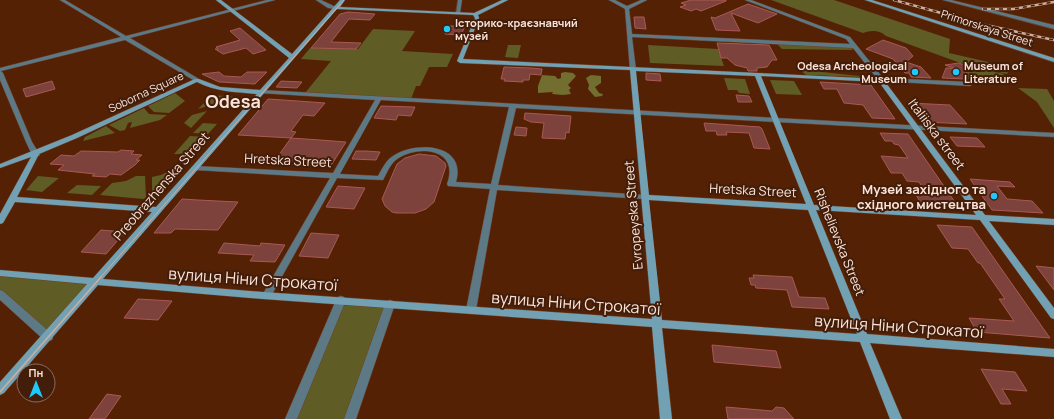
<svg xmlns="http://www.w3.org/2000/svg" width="1054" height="419" viewBox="0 0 1054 419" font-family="Manrope,sans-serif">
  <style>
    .green { fill: #605c25 }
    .forest { fill: #726e2f }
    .building { fill: #7e423d; stroke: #a95953 }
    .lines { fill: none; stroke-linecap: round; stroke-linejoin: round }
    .street-casing { stroke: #6f4027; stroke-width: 1 }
    .secondary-casing { stroke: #6f4027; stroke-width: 1 }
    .street { fill: #5c7985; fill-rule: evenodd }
    .secondary { fill: #72a1b4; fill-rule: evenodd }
    .tram-far1 { stroke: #ceae9e; stroke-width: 1 }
    .tram { stroke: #ceae9e; stroke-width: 1.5 }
    .rail-casing { stroke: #ceae9e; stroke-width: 2.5 }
    .rail { stroke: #411d0a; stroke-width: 1.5; stroke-dasharray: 4; stroke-linecap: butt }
    .poi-dot { fill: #1ec9fd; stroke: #411d0a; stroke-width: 1.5 }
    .labels { text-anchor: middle; stroke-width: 4; stroke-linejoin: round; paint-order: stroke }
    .far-poi-label { font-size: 11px; font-weight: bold; fill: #fce3d8; stroke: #411d0a; text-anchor: start }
    .far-street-label { font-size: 11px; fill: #fce3d8; stroke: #411d0a }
    .street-label { font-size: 13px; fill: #fce3d8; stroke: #411d0a }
    .poi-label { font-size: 13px; font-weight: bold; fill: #fce3d8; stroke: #411d0a; text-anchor: end }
    .near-street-label { font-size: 16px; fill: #fce3d8; stroke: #411d0a }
    .far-town-label { font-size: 18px; font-weight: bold; fill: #fce3d8; stroke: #411d0a }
  </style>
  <rect width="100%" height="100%" fill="#542105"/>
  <path class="green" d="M771,0H834L950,39L949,53L1010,67L1007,74L966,65L886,36C880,30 871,30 863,33Z
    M373,29L415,31L402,51L453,54L447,67H429L420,86H416L411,99L305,93L331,61L301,59L310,48L358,49Z
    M779,44L851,47L854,49L851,50L782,49L778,45Z
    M508,45H521L518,58L505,57Z
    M648,45L718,49L724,66L650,63Z
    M968,69L986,70L1004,74L999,83L965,79Z
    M804,70L859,76L860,77L806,75L801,71Z
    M724,78L745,79L750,94L739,93L737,90H728Z
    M770,80L794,81L802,95L776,94Z
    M1018,88L1047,89L1054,101V128L1037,102Z
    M175,93L185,101L169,113L154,112L148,106Z
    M212,95L237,97L198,109Z
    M144,108L149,114L167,115L160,120L130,128L132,122L128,123L125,130L120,131L109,125Z
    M207,111L191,128L184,123L192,115Z
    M203,123L217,124L208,134L193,133Z
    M106,126L115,133L83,141L85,137Z
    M190,136L205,137L189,154H174Z
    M169,171H176L154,196H152V177L161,175Z
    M38,176L59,178L42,192L26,190Z
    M136,176H145L146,198L143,199L100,195L112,183L126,181Z
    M77,185L101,186L92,195L67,193Z
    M0,273L95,282L48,337L0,294Z
    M343,302L389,305L349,419H294Z"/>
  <path class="forest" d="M565,72L573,73L576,76L568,85L571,88L569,90L571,94L563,95L552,94L553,92L538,93V86L542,75L555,76L558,79L561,78V73Z
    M591,75L601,76V83L595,87L599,93L603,94L602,96L595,97L588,89L589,85L586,78Z"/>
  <path class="building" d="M691,0H726V1L701,11L696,9L691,11L680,7L686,5L681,3Z
    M748,4L777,14L758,23L731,13L740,31L716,30L711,17L715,18Z
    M348,12L375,14L370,20L349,19L331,42L361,43L356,49L311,48L340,14Z
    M634,17H644L646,29L635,28Z
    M450,26H465L461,35L445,34L447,28Z
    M240,28L260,45L266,50L253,54L246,48L223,54L215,49H218L216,47L240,40L230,31Z
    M883,40L906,48L913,56L906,62L921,67L931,78L911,77L909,73H905L893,59L866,49Z
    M717,43L769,45L777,60H772L767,67L757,68V71H748L747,68L735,65L727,58H721Z
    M959,63L968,67L965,79L942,78L946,68H954L945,65Z
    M504,67L531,68L542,69L541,75L530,74L529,80H523V82L504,81L505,79H501Z
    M219,72L224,76L241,77L247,72H267L255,84L219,82L202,74Z
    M646,73L660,74L661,81L646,80Z
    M52,81L55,89L26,97L23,89Z
    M281,81L302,82L297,88L276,87Z
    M820,82L871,85L895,119L872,118L863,105L844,103L837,89H824Z
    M736,95L749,96L752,102H738Z
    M268,99L298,101L325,103L314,116L303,115L291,131L296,132L291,138L238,135Z
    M910,103L950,105L967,124L925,122Z
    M381,106L415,107L411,116L398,115L396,120L374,118Z
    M525,113L571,116L569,133L566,132L565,139L542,138L544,123L531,122L524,119Z
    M704,123L760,127L762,129L770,149L754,148L749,133L726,132L727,135H717L716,131H706Z
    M516,127L527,128L526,136L514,135Z
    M880,133L908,134L959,208L922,205L916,195L928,196L919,182L907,181L902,173H891L881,156L908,158L899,145L894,144L892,141H885Z
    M950,137L977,138L985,147L957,146Z
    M291,138L320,140L346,142L330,167L273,163Z
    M121,150L134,151L131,154L142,155L136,160H140L135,165L121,175L110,174L106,177L92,176L95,174L58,170L64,165L50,164L61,155L74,156L81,151L118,152Z
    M356,151H366L380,152L376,160L352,159Z
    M419,154L436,156L445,163L446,166L434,202L426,209L415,213H396L392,212L385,206L382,199L397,164L405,158Z
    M970,179L1010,182L1015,187L997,186L1007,199L1032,201L1043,213L992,210Z
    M338,186L365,188L354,209L326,207Z
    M182,199L198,200L238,202L218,230L175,229L171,233H154Z
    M937,225L972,227L1050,338L977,332L969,318L1014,321L999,299H1005L980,263H978L968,249L952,248Z
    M101,230L125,232L106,254L81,252Z
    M311,233L339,235L328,258L299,256Z
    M224,243L260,246L261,243L285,245L275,262L250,261L254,255L218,253Z
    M1036,266L1054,268V290Z
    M753,275L792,277L799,297L825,298L829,309L792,307L787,290L756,288L755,285H751L749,278H754Z
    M138,299L172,301L158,320L124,318Z
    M712,345L776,351L781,368L714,362Z
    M981,369L1015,372L1027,391L1002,389L1011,404H1001Z
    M107,394L121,396L105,419H89Z
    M726,407L772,411L776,407L784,408L794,419H728Z"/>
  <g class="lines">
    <g class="street-casing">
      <path id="street" d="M60,0H65L126,36L267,0H275L130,38L199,79V81H195L125,40L1,71L3,73L32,142L40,155L36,157H33L26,142L0,80V68L121,37Z
        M316,0H321L338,8L336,9L328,8Z
        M458,0H462L460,13L458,14L456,13Z
        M609,0H615L627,6L641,0H647L629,9L632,34L850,44L846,39L745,0H751L850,37L883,78L970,82L973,84L970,86L879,81L853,48L632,37L636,70L633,72L630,70L625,9Z
        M943,0H951L1054,25V29Z
        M261,90L1054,133V137L516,108L498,185L645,195L649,197L645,199L497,190L476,310L474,313L471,314L468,313L466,310L490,189L448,186L447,184C460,149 419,144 397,159C390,164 387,173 383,180L337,178L270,298L267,299L264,298L262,295L264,292L330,178L195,170L191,168L195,166L333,173L375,100L259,93V91ZM381,100L509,107L491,184L456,182C467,143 415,141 393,156C386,160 382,169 378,176L340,174Z
        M0,290L3,291L52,334L53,337L52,340L48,341L44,340L0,300Z
        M341,296L344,297L346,300L297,419H285L336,300L338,297Z
        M390,300L393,301L395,304L356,419H344L385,304L387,301Z"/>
    </g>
    <g class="secondary-casing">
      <path id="secondary" d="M216,0H221L292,54L340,0H345L340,7L474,13L502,0H508L478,15L479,18L463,59L883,79L985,215L1054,219V225L989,221L1054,308V319L1051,318L980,220L816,210L867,334L1054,349V357L870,343L902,419H890L860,342L662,328L672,419H660L652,327L263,299L98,285L4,393L0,395V382L87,284L0,276V270L93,278L152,212L15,202L3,223L0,224V214L31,157L0,168V164L72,135L195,79H199L220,87L260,90L289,58ZM337,9L473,15L475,18L457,61L460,63L630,70L652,319L263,292L103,279ZM636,71L755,76L806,204L649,195ZM761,76L879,82L976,215L814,205ZM197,82C216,92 236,92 257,94L156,207L17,197L39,154L77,138ZM649,200L808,210L857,334L662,320Z
        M865,0H872L1054,58V62Z"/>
    </g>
    <use href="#street" class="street"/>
    <use href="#secondary" class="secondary"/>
    <path class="tram-far1" d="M100,278L344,0"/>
    <path class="tram" d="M0,392L101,277"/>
    <g class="rail-casing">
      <path id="rail" d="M894,0L981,24L1054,40
        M983,9H1013L1054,2"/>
    </g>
    <use href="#rail" class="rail"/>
  </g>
  <g class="poi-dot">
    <circle cx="447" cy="29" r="4"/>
    <circle cx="915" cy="72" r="4"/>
    <circle cx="956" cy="72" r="4"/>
    <circle cx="994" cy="196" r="4"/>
  </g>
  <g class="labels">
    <g class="far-poi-label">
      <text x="455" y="27">Історико-краєзнавчий<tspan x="455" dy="13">музей</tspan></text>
      <text x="907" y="70" text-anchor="end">Odesa Archeological<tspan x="907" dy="13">Museum</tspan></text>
      <text x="964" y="70">Museum of<tspan x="964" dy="13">Literature</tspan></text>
    </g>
    <g class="far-street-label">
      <text transform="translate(987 28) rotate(18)" y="4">Primorskaya Street</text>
      <text transform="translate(146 92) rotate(-25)" y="4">Soborna Square</text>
    </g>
    <g class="street-label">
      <text transform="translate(937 134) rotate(53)" y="5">Italiiska street</text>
      <text transform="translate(288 160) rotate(3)" y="5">Hretska Street</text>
      <text transform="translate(161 186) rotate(-49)" y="5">Preobrazhenska Street</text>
      <text transform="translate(753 190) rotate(3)" y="5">Hretska Street</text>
      <text transform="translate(633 215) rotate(-95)" y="5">Evropeyska Street</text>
      <text transform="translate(840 242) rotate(68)" y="5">Rishelievska Street</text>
    </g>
    <g class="poi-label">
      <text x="986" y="194">Музей західного та<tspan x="986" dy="15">східного мистецтва</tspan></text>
    </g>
    <g class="near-street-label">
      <text transform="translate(253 279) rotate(4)" y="6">вулиця Ніни Строкатої</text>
      <text transform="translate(576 303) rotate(4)" y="6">вулиця Ніни Строкатої</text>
      <text transform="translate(899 326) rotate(4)" y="6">вулиця Ніни Строкатої</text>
    </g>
    <g class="far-town-label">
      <text x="233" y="108">Odesa</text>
    </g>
  </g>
  <g transform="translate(36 383)"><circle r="19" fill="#411d0a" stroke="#8c6c5c"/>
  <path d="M0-3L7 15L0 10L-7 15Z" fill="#1ec9fd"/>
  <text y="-6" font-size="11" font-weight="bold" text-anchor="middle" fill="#fce3d8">Пн</text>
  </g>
</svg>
